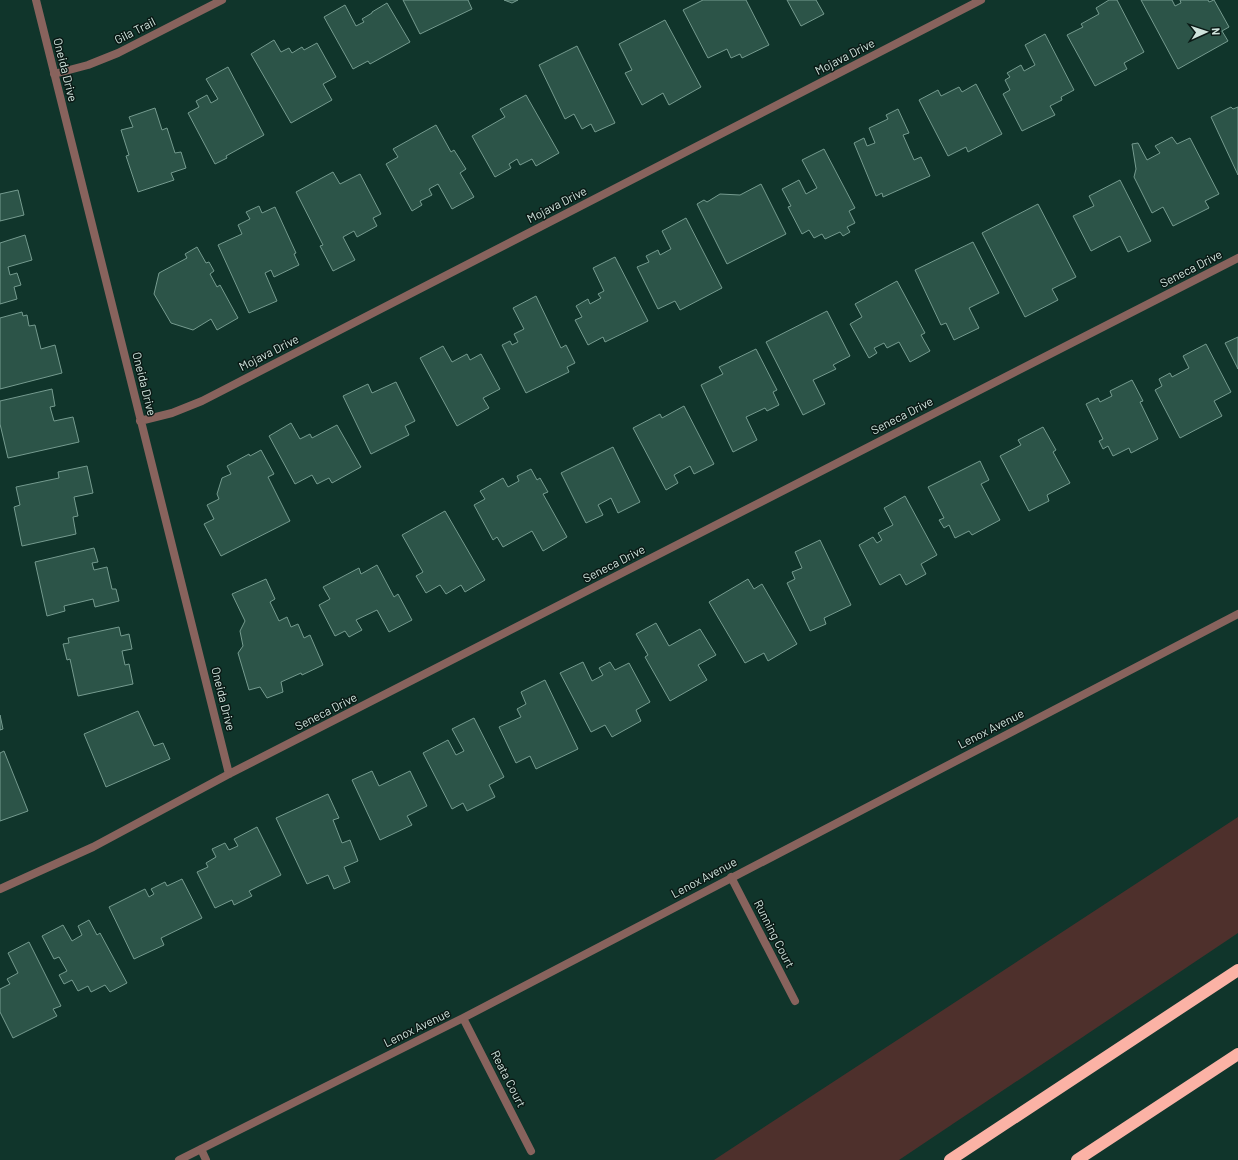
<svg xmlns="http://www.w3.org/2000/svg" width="1238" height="1160" viewBox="0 0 1238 1160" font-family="Barlow,sans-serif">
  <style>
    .green { fill: #4e302c }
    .building { fill: #2c5448; stroke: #759b8f }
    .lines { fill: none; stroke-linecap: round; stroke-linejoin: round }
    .street { stroke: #88635d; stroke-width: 8 }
    .highway { stroke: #fbb2a5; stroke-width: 12 }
    .labels { text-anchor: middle; stroke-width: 3; stroke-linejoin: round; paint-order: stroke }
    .street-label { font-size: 12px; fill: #cfe3dc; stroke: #0a1915 }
  </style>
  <rect width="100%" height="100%" fill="#10352b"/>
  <path class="green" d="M1238,817V933L899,1160H714Z"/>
  <path class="building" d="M403,0H468L472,9L420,34Z
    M504,0H518L512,3Z
    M703,0H746L769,45L742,58L740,54L731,58L727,49L708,58L683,10Z
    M787,0H816L824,14L801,26Z
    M1109,0H1117L1144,52L1124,63L1127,69L1095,86L1067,35L1083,27L1081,24L1099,14L1096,8Z
    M1141,0H1172L1175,6L1181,3L1180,0H1208L1209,2L1214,0L1229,27L1222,31L1228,41L1178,69Z
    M387,3L410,42L370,64L368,61L353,69L324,17L345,5L356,26L364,22L362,19L372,13V12Z
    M665,20L701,87L669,105L663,93L642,105L625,73L632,70L619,44Z
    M1045,34L1074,90L1061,97L1062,100L1050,106L1055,115L1022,131L1003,94L1010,90L1005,80L1010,77L1007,73L1021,65L1024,71L1035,65L1025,45Z
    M274,40L281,52L289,48L292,53L302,47L304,50L317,43L336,77L323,84L332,100L291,123L251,54Z
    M577,46L615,123L595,132L591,124L582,129L574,114L565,119L539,65Z
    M228,67L264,135L226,156L227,158L215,164L188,113L199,107L196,101L207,95L211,103L218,99L206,79Z
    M976,84L1002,134L968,152L966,147L948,156L919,100L938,90L941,96L959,87L962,92Z
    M526,95L559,153L536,166L532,159L520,165L517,159L509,164L511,168L495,177L472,136L505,117L500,109Z
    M1231,107L1233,109L1238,107V175L1211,117Z
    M155,108L162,130L167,128L175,153L181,152L186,168L171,173L174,180L138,192L126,156L129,155L121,130L133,127L129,117Z
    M898,109L909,133L903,135L914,160L921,157L930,176L883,197L882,193L876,196L854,143L864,138L867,146L875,143L869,128L888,119L886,115Z
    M436,125L451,152L454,150L466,169L460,173L474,197L452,209L438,184L429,189L432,195L420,201L422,205L412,211L386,164L398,157L393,149Z
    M1172,137L1177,144L1190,138L1219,194L1205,201L1209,208L1173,226L1163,207L1152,213L1134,177L1136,169L1132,144L1138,143L1147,160L1160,153L1155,146Z
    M824,149L855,208L849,211L855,223L847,227L850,232L843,236L840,232L825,239L822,234L814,238L809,230L802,234L788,207L791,206L782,189L799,180L806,194L817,188L802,160Z
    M333,172L340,184L360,174L381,214L373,218L377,226L357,237L354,231L343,237L355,260L333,271L320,246L323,245L296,192Z
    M1120,180L1151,241L1128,252L1120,236L1091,251L1073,216L1094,206L1089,196Z
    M761,184L786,234L727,264L697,204L704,200L707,202L720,194L740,195Z
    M18,190L24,215L0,221V194Z
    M1038,204L1076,277L1052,289L1058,300L1025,317L982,233Z
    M259,206L262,213L275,207L296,253L294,254L299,265L274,277L271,270L265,273L277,301L249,313L218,245L242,234L238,225L250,219L246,212Z
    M686,218L722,288L680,310L675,301L658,309L637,267L649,262L646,256L658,250L660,255L671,249L662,231Z
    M25,235L32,260L8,267L10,275L17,273L21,285L14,287L17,299L0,304V243Z
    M973,242L999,293L969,308L979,328L954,340L946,323L941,325L915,270Z
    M197,247L206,263L209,262L214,271L210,274L217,287L220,285L238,318L217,330L211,319L193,330L171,323L154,294L159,273L187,258L185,254Z
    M615,257L648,321L605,342L603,337L588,345L575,320L582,317L576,306L588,299L590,304L601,298L598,294L604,291L593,268Z
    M897,281L925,333L921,335L930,351L910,362L899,342L887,348L884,343L874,348L877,353L869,358L850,324L862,317L855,304Z
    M536,296L561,348L566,345L575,363L567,367L569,372L526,393L502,345L510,341L512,345L518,342L514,334L524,329L513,308Z
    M827,311L850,356L833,365L836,369L813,380L825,404L803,415L766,342Z
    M22,312L23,316L27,315L29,326L35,325L41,349L55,345L62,373L0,389V318Z
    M1238,337V369L1225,343Z
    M1206,344L1231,392L1214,401L1222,416L1180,438L1155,390L1162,386L1159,379L1170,373L1172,377L1189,368L1183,356Z
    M443,346L452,362L467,354L470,360L481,354L500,389L483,398L489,408L457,426L420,358Z
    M756,349L777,390L773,392L779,405L767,411L765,408L746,417L757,440L733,452L701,385L723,374L719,367Z
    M1132,380L1143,401L1140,402L1158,439L1131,453L1129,448L1113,456L1108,446L1103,449L1099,441L1103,439L1086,404L1098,398L1100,402L1112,396L1110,391Z
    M396,382L415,421L405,426L409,435L371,454L343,396L368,384L372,393Z
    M52,389L55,406L50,407L54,421L73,417L79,442L8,458L0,424V401Z
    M684,406L714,464L694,474L690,466L674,475L678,483L666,490L633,428L660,414L662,418Z
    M291,423L300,439L310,434L312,438L337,425L361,467L332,483L329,478L317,484L312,475L295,484L269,436Z
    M1043,427L1056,450L1053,452L1070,483L1047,495L1049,501L1029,511L1000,456L1021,445L1018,440Z
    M613,447L640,502L618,513L611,498L598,505L603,515L586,523L561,473Z
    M261,450L274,474L268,477L290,521L221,556L204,524L214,519L207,505L219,499L217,494L222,478L231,474L227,466L249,454L250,456Z
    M980,461L989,480L981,484L1000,520L972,535L969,531L955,538L949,525L944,528L939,520L944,518L928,487Z
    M87,466L93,493L74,497L78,516L73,517L76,534L22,546L14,507L20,505L16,487L59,478L58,472Z
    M531,469L537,480L540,478L548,492L543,494L567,537L543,551L532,531L503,547L497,537L493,540L474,505L485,499L480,491L503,478L508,487L519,481L517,476Z
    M905,496L937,555L921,564L926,574L906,585L900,574L880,585L859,545L873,537L877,543L882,540L878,533L893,525L884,508Z
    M445,511L485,580L465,592L461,585L446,594L440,585L426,593L416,576L423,572L402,535Z
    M820,540L851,605L824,618L826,624L810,631L787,583L795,579L792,572L802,568L795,552Z
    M94,548L98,562L92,563L94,570L107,567L112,589H116L119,601L95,607L93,599L64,606L65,611L47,616L35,562Z
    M377,565L394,597L398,594L412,620L389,632L377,610L356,620L362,630L349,637L345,631L335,636L319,605L330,599L323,587L359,568L361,574Z
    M266,579L275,599L270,602L279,621L287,617L291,627L298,624L304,638L310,635L323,665L302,675L301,673L281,682L283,692L267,698L260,687L249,690L238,653L243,646L240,631L245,621L232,594Z
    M748,579L754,589L762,584L797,644L768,661L764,653L745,663L709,602Z
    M656,623L669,646L700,629L716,655L698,665L707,680L670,701L645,657L648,655L636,634Z
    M119,627L121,636L129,634L132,649L122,651L125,665L129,664L133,684L78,696L70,659L67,660L63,644L69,643L68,638Z
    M583,662L592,681L603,675L599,668L610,662L615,670L629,663L650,702L636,710L641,721L612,737L605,725L591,732L560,673Z
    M545,680L578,749L536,769L530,756L516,763L499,727L521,717L517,709L526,704L521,692Z
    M138,711L154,746L163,743L170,759L106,787L84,734Z
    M0,715L3,729L0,730Z
    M474,718L504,777L489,785L495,797L467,811L463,803L452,809L423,753L448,740L456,755L464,751L452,729Z
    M4,751L28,811L0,821V753Z
    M372,771L379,786L410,771L427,806L407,816L412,825L380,840L352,780Z
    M328,794L339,818L333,820L342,843L350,840L358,861L344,867L350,882L334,889L328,875L307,884L276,818Z
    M257,827L281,875L249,891L252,896L234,905L232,900L215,908L197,872L208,867L206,863L216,857L212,849L225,843L229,850L238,846L234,839Z
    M182,879L202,918L161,938L164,945L134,959L109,907L145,889L149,897L154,894L151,889L165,882L167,886Z
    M89,920L97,935L100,933L127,983L110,992L105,985L91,992L88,986L78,991L72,980L64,984L59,975L67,971L59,957L54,959L42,936L63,925L72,941L82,935L78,926Z
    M29,942L61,1006L53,1009L57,1016L13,1038L0,1012V989L10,984L7,979L18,973L8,953Z"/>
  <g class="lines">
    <path class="street" d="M36,0L229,774
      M54,74L88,65L118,53L222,0
      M140,421L172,413L202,401L981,0
      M731,877L795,1001
      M0,889L93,847L229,774L1238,258
      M463,1018L531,1151
      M201,1149L206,1160
      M179,1160L463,1018L1238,614"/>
    <path class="highway" d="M950,1160L1238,970
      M1077,1160L1238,1054"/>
  </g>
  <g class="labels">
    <g class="street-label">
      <text transform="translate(135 31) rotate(-27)" y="4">Gila Trail</text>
      <text transform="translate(845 57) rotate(-27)" y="4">Mojava Drive</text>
      <text transform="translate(65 70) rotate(76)" y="4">Oneida Drive</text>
      <text transform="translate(557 205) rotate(-27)" y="4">Mojava Drive</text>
      <text transform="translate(1191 269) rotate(-27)" y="4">Seneca Drive</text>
      <text transform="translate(269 353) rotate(-27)" y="4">Mojava Drive</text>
      <text transform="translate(144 384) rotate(76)" y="4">Oneida Drive</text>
      <text transform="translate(902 416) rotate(-27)" y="4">Seneca Drive</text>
      <text transform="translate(614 564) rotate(-27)" y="4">Seneca Drive</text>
      <text transform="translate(223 699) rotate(76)" y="4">Oneida Drive</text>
      <text transform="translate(326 712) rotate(-27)" y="4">Seneca Drive</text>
      <text transform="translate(991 729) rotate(-27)" y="4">Lenox Avenue</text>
      <text transform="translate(704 878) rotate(-28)" y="4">Lenox Avenue</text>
      <text transform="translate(774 934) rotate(63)" y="4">Running Court</text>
      <text transform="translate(417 1028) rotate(-26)" y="4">Lenox Avenue</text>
      <text transform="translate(508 1079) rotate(63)" y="4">Reata Court</text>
    </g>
  </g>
  <g transform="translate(1206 32) rotate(87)" stroke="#0a1915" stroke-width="3" paint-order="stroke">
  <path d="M0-3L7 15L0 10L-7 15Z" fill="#cfe3dc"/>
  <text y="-6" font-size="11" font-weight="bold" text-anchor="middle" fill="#cfe3dc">N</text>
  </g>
</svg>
